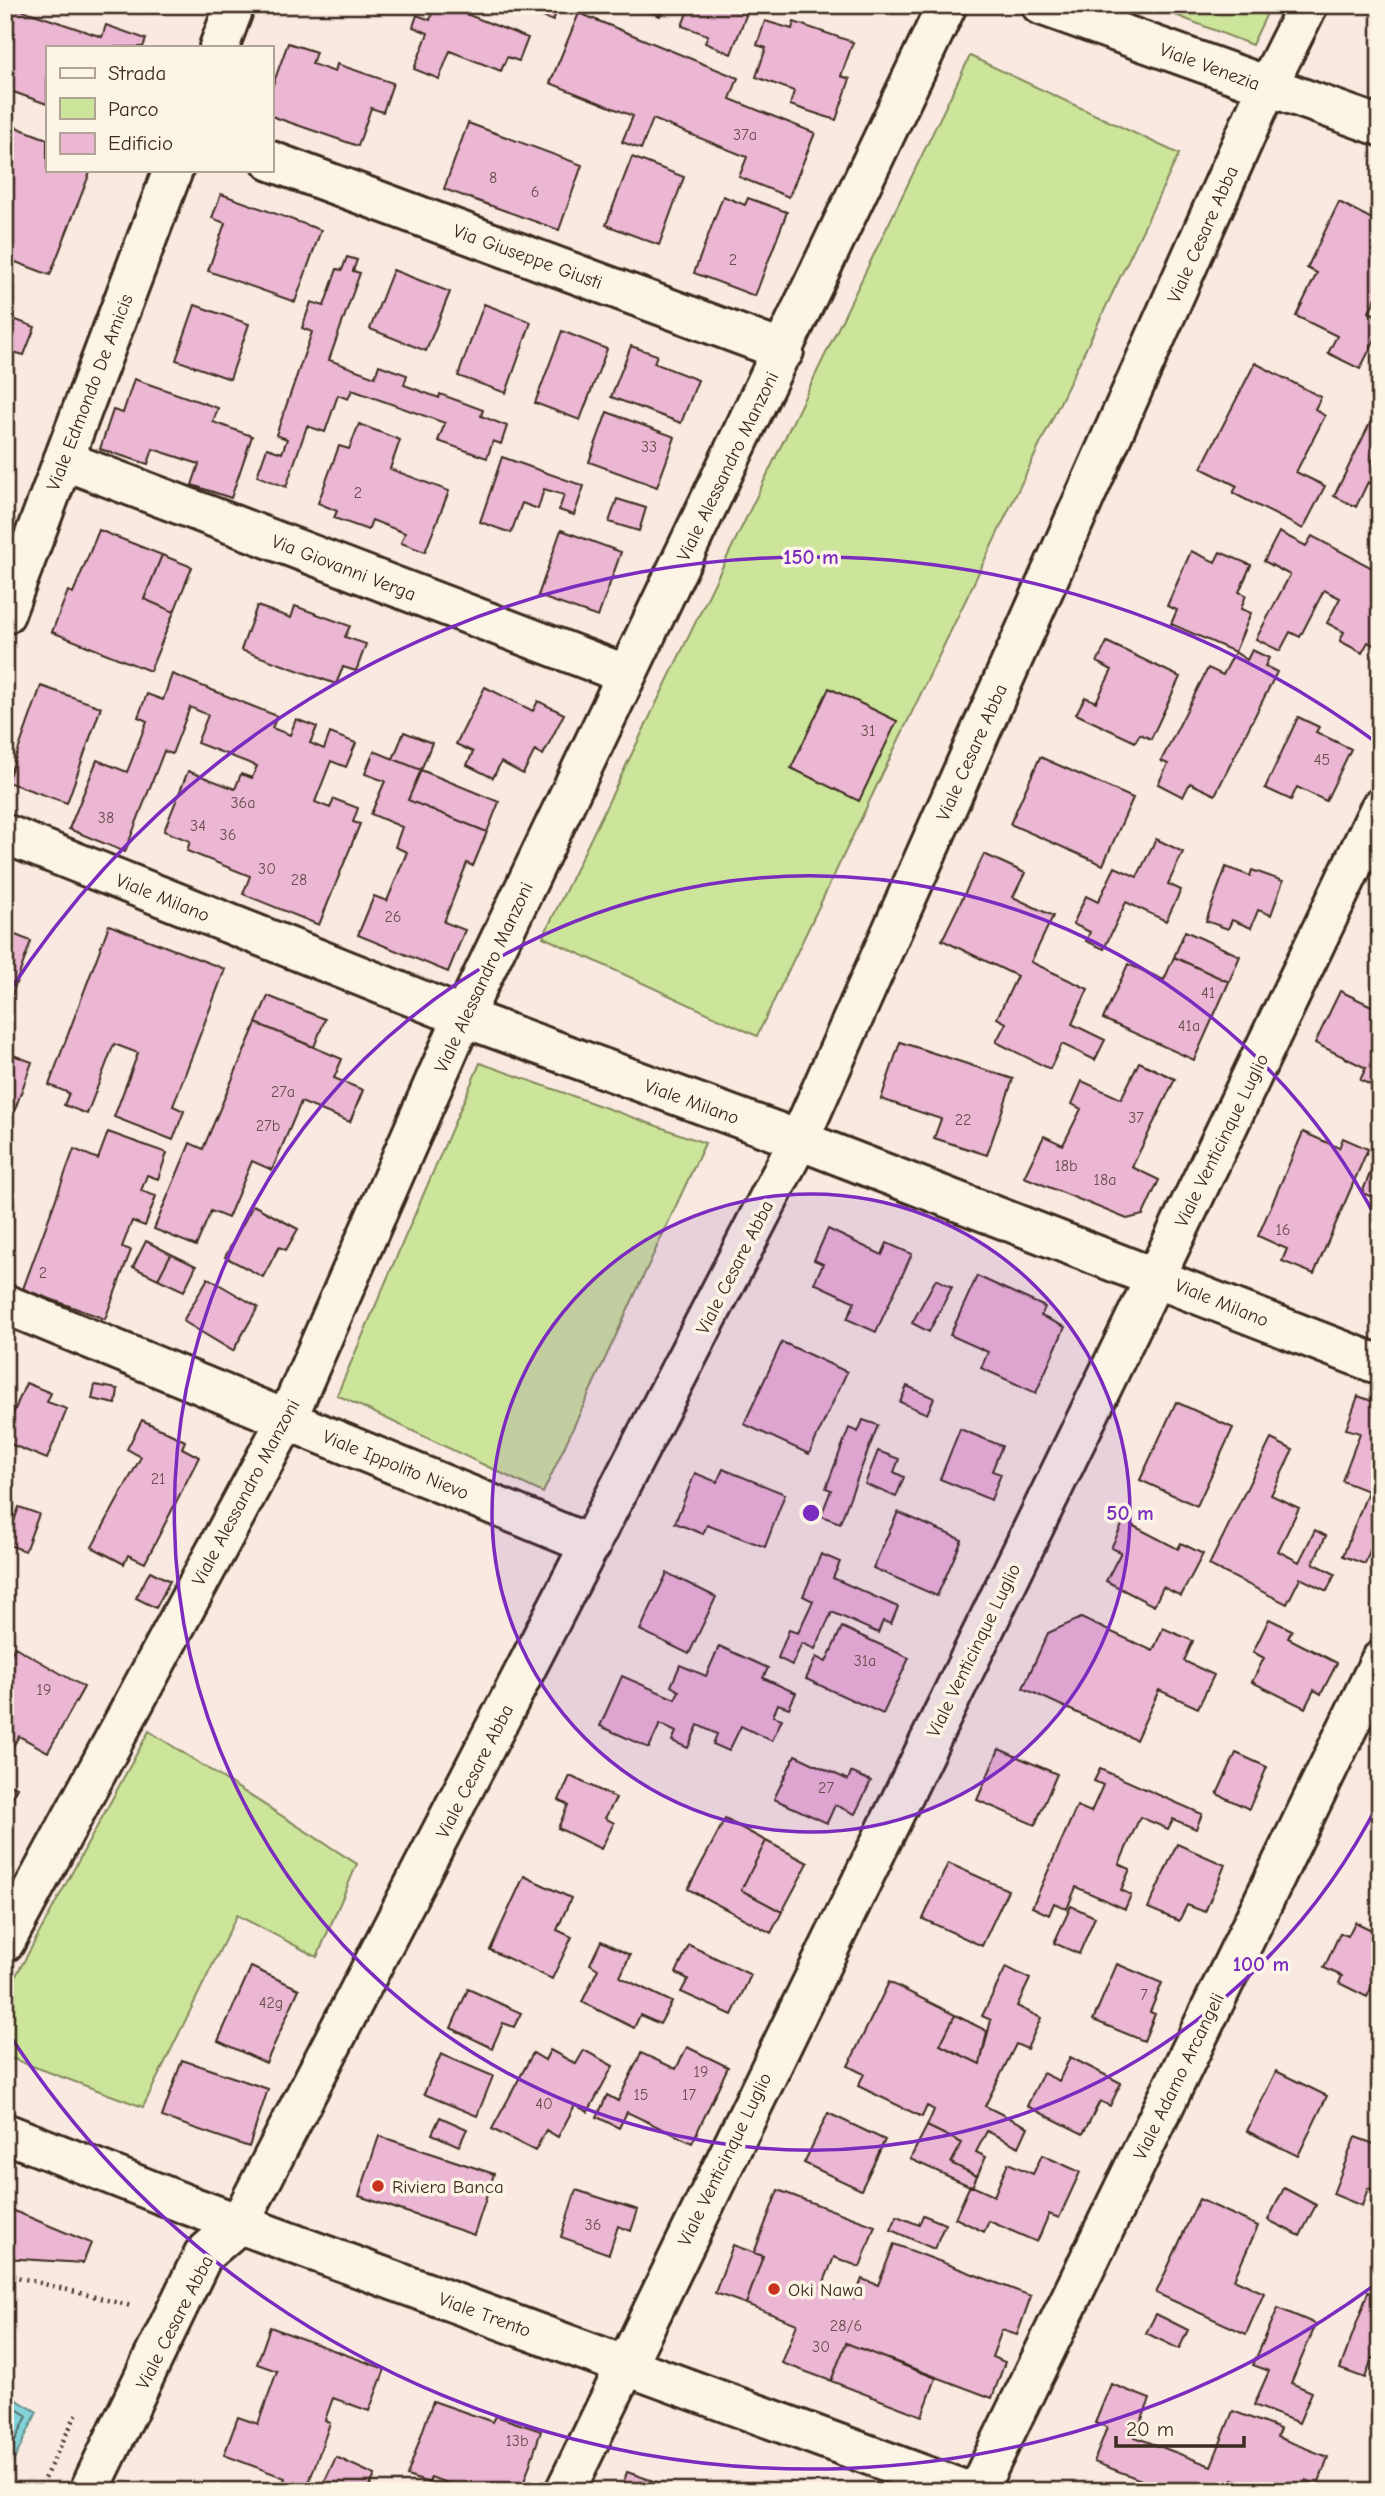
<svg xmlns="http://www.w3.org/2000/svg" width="1385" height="2496" viewBox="0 0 1385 2496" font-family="'Comic Neue',sans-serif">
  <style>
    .green { fill: #cce59b; stroke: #84885c; stroke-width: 2 }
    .water { fill: #83d5db; stroke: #66918f; stroke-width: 2 }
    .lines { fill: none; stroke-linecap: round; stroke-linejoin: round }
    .shore { stroke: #586e6a; stroke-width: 2 }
    .building { fill: #ebb7d3; stroke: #3b2a1e; stroke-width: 2 }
    .street-casing { stroke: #3b2a1e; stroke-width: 44 }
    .secondary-casing { stroke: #3b2a1e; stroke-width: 44 }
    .path { stroke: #3b2a1e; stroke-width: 4.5; stroke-dasharray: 2 5; stroke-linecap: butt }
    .street { stroke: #fcf5e5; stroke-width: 38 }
    .secondary { stroke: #fcf5e5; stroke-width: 38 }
    .ring { fill: none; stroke: #7b2cbf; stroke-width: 3.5 }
    .poi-dot { fill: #c8321e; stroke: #fcf5e5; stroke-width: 2.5 }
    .labels { text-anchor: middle; stroke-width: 7; stroke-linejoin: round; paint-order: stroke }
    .number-label { font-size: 16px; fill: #674d4b }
    .street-label { font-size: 19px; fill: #3b2a1e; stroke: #fcf5e5 }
    .poi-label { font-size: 19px; fill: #3b2a1e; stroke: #fcf5e5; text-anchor: start }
    .centre { fill: #7b2cbf; stroke: #fcf5e5; stroke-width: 3.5 }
    .ring-label { font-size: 21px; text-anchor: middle; font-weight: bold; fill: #7b2cbf; stroke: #fcf5e5; stroke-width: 7; stroke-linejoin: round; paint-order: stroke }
  </style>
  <rect width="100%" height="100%" fill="#f9e9e1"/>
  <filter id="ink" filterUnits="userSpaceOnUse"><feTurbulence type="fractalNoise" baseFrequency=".0143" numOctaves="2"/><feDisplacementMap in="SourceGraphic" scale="14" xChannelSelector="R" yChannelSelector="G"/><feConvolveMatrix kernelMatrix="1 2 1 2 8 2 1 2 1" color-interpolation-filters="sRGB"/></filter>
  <g filter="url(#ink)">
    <path class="green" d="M1150,5H1271L1252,45Z
      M970,56L1179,154L757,1036L543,937Z
      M480,1063L705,1143L543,1493L337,1395Z
      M149,1731L357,1864L317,1957L237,1915L143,2107L5,2056V1996Z"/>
    <path class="water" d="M5,2393L37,2412L5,2479Z"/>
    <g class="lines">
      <path class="shore" d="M5,2401L27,2416L5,2462"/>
    </g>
    <path class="building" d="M7,5L102,37L106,25L146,39L143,47H47V104L5,89Z
      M436,5H443L528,38L519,61L507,57L501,71L450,51L439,79L414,69L428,33L413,27L417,15L430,20Z
      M513,5H559L553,21Z
      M631,5H665L660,16Z
      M690,5H750L731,54L705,43L708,35L682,26Z
      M579,13L738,78L730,99L815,133L789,197L739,177L747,157L653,119L641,149L622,142L633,116L550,83Z
      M765,21L792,29L794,22L853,42L841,76L850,79L836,120L790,105L794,91L756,77L766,48L757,45Z
      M288,43L316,52L312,64L335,72L337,64L393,83L383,112L371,108L358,146L271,116V90Z
      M5,123L47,139V170H91L50,275L5,258V196L10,183L5,181Z
      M468,123L582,165L559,230L444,189Z
      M632,157L684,177L659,245L606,225Z
      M221,194L321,230L295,302L208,271L225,223L212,218Z
      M723,196L745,205L748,198L787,212L755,296L694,273Z
      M1339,202L1380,223V290L1369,312L1380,317V329L1360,369L1328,353L1337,336L1296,316L1317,273L1307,268Z
      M347,257L357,260L353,271L360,273L329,360L375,377L379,365L407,375L404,385L439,398L440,394L483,410L481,416L507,426L501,444L493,441L487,458L438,441L445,423L352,390L348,399L338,395L325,432L307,426L286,487L257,476L267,448L282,453L287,439L276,435L312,332L302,328L311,302L324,306L337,269L342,270Z
      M393,270L450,292L426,351L370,329Z
      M484,304L531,322L506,393L458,376Z
      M195,305L249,324L230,379L176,360Z
      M5,316L35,327L24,355L13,352L5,373Z
      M562,331L607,349L580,420L535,403Z
      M631,346L657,355L654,363L698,380L681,423L611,397Z
      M1255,363L1321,397L1315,409L1325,416L1296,472L1325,486L1303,529L1233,493L1237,486L1201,468Z
      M134,379L218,408L213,422L252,436L231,498L192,485L199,464L153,449L148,464L100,449L113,410L123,413Z
      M1380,403V454L1377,453L1371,463L1380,467V471L1373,485L1368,482L1356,507L1334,496Z
      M607,412L675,437L657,487L589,462Z
      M359,424L400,440L390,469L449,491L425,552L401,543L405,533L372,520L368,530L334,518L337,511L318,503L339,446L349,449Z
      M502,457L584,486L574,515L559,510L564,495L544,489L538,509L522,503L511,533L480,522Z
      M617,499L646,508L639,531L609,522Z
      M99,530L162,555L144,599L174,612L150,671L52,632L68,591L73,593Z
      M561,530L621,552L598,617L538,596Z
      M1279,532L1306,546L1312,536L1380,572V648L1368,642L1362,653L1340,641L1344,632L1327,623L1340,598L1324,590L1300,637L1290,632L1280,651L1256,639L1290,575L1264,561Z
      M1191,551L1215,562L1220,552L1251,565L1239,592L1246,595L1241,609L1251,613L1235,652L1171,624L1177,610L1167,606Z
      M162,555L192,567L174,612L144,599Z
      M257,606L291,618L295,606L350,626L345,637L366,644L356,671L343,667L336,684L241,650Z
      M1107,642L1180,677L1151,739L1140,734L1135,742L1076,714L1085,697L1096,702L1112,670L1097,662Z
      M1252,650L1269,658L1265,666L1277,672L1215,795L1190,783L1183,797L1158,784L1168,764L1161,761L1208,668L1223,675L1235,652L1247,660Z
      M172,674L277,716L272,728L290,735L296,719L317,727L310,743L324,749L330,733L356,743L346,767L331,761L315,802L330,808L334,799L358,808L353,822L360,824L319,925L243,894L250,876L187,851L190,841L164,831L188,771L235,789L241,774L252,778L257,766L197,743L208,715L190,707L172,754L164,751L125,852L69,829L97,760L127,772L147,721L138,717L147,694L163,700Z
      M41,686L101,707L67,803L7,782Z
      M485,687L533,711L538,701L564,714L543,755L535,750L523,774L501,762L493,778L467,765L473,752L456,744Z
      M829,688L897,721L859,801L791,768Z
      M1298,717L1319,727L1316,732L1351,749L1326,801L1297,787L1291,800L1265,788Z
      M404,732L432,743L421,770L393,759Z
      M374,751L421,770L408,800L487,832L473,866L467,863L444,922L465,930L448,972L358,935L374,896L387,901L407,852L395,847L402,827L371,814L385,781L365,774Z
      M1040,757L1133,798L1103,865L1010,824Z
      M421,770L499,802L487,832L408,800Z
      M1156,839L1183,852L1168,884L1181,890L1166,921L1126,902L1104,949L1086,941L1090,932L1073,924L1086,896L1098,902L1115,867L1137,877Z
      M984,854L1025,873L1013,897L1053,916L1031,962L1088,989L1072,1024L1105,1040L1095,1060L1062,1044L1050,1069L996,1042L1006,1023L997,1018L1017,976L942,940Z
      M1226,867L1250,876L1252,870L1283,881L1271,915L1258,910L1251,928L1232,920L1228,929L1206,921Z
      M109,925L225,969L173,1106L184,1111L173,1140L114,1117L138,1053L114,1044L87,1114L64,1105L69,1093L49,1085Z
      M5,931L31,941L5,1014Z
      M1185,931L1240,956L1229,982L1174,957Z
      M1174,957L1229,982L1194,1060L1103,1019L1128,964L1164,980Z
      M1340,991L1380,1010V1089L1360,1080L1366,1068L1315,1043Z
      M268,996L325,1019L314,1047L256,1023Z
      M256,1023L342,1059L334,1078L363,1090L350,1122L301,1102L272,1170L252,1161L228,1218L211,1211L196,1246L154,1229L190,1143L203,1149Z
      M900,1042L1013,1079L987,1155L934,1138L941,1119L881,1099Z
      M5,1052L32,1062L5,1137Z
      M1139,1062L1175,1079L1132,1167L1159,1180L1143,1215L1127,1219L1024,1177L1044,1136L1063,1145L1081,1109L1072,1104L1082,1081L1121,1099Z
      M108,1132L167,1153L158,1179L147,1175L141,1191L156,1196L145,1226L132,1221L122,1247L131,1250L105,1319L23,1289L74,1149L98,1159Z
      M1303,1132L1339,1148L1343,1138L1368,1149L1314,1274L1282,1261L1287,1249L1258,1236Z
      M1380,1149V1200L1362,1193Z
      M253,1205L298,1229L286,1250L279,1247L263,1277L225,1257Z
      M828,1229L882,1255L887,1243L912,1254L876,1332L847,1319L855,1302L814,1283L823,1264L814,1260Z
      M146,1241L171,1254L158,1279L133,1267Z
      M171,1254L196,1266L184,1291L158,1279Z
      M977,1276L1045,1307L1041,1316L1065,1327L1036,1393L981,1368L988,1352L950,1335Z
      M208,1278L258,1307L233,1351L183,1321Z
      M936,1279L952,1287L929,1332L912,1323Z
      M782,1342L847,1372L809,1454L744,1424Z
      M26,1383L51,1393L47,1402L67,1409L47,1459L5,1442V1433Z
      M95,1385L118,1389L116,1404L92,1399Z
      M907,1386L934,1398L927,1414L900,1402Z
      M1358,1396L1380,1404V1532L1377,1531L1365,1564L1343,1556L1368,1491L1342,1481L1360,1433L1346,1429Z
      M1176,1402L1233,1428L1197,1506L1140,1480Z
      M142,1420L185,1441L182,1448L199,1457L145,1563L128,1555L124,1564L92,1547L141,1457L127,1449Z
      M863,1420L878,1425L840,1523L821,1516L831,1490L826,1488L849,1428L858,1432Z
      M960,1429L1002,1446L992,1471L1001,1474L991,1500L940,1479Z
      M1271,1439L1293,1450L1271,1495L1299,1508L1278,1551L1299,1562L1315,1530L1326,1536L1313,1563L1335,1574L1327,1591L1300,1578L1287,1604L1209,1565Z
      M878,1451L899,1459L894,1472L904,1477L896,1497L865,1484Z
      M723,1469L785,1494L765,1547L707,1525L703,1534L675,1523L695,1473L717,1482Z
      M19,1507L39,1514L25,1551L6,1544Z
      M898,1512L962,1540L937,1596L873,1568Z
      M1124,1521L1178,1549L1181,1543L1203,1554L1181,1596L1163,1587L1154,1606L1106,1581L1121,1552L1111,1548Z
      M821,1554L840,1562L833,1578L898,1607L891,1624L883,1621L878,1633L832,1612L815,1649L802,1643L792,1665L778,1658L789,1630L798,1633L813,1601L803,1596Z
      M150,1571L170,1581L156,1608L136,1598Z
      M667,1573L716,1597L689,1654L640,1630Z
      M1081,1618L1153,1651L1163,1628L1193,1641L1184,1661L1214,1675L1198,1708L1159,1690L1136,1740L1023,1688L1048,1633Z
      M1269,1619L1292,1630L1288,1638L1337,1663L1321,1694L1314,1690L1305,1708L1252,1682L1264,1658L1253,1652Z
      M842,1627L909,1658L883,1714L806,1679L816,1657L826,1662Z
      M719,1646L768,1668L763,1678L796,1693L789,1708L778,1704L773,1716L782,1719L772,1741L741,1726L729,1751L713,1744L717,1734L698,1725L688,1748L672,1741L676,1732L660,1724L649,1748L600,1726L622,1676L675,1699L679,1691L671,1686L680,1665L706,1676Z
      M15,1647L84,1687L48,1752L19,1736L9,1753L5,1751V1701L9,1695L5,1693V1663Z
      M999,1749L1057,1774L1035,1825L977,1800Z
      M1236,1753L1267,1767L1249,1809L1217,1794Z
      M795,1755L848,1780L851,1772L871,1781L855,1814L835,1805L827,1823L774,1799Z
      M1100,1769L1202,1814L1196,1829L1173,1819L1168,1829L1140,1817L1119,1864L1130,1869L1121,1890L1131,1895L1125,1909L1076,1887L1067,1909L1054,1903L1049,1915L1032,1907L1077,1806L1091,1812L1103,1785L1094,1781Z
      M570,1776L616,1798L605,1818L614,1823L601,1849L558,1828L568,1805L559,1800Z
      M5,1782L17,1787L5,1816Z
      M725,1819L766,1841L741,1890L782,1912L771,1933L688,1889Z
      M766,1841L808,1863L782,1912L741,1890Z
      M1177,1844L1225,1865L1205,1912L1187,1905L1179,1921L1148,1908Z
      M948,1863L1008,1890L982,1946L923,1919Z
      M524,1876L571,1898L557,1930L572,1937L552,1979L490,1950Z
      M1071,1906L1095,1917L1079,1954L1054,1943Z
      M1355,1922L1380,1934V1969L1367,1997L1339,1983L1342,1976L1324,1968L1340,1933L1348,1936Z
      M601,1941L630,1955L620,1977L672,2002L660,2024L640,2015L634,2028L582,2002L598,1969L590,1964Z
      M689,1945L751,1975L732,2015L681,1992L688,1979L676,1973Z
      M1117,1964L1162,1983L1150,2012L1155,2014L1144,2041L1093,2020Z
      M251,1967L299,1989L266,2063L218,2041Z
      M1006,1967L1030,1979L1017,2006L1041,2018L1027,2049L1016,2044L985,2106L1028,2127L1019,2147L987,2131L976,2152L986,2157L977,2176L951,2163L962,2143L927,2126L934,2110L927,2106L922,2117L858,2086L864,2074L848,2066L889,1982L955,2015L940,2045L980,2064L991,2020L982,2016Z
      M468,1989L521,2013L514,2027L503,2023L492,2048L451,2028Z
      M955,2015L987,2031L980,2064L940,2045Z
      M687,2047L728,2067L692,2143L627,2112L619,2128L597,2117L607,2095L618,2101L641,2053L676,2069Z
      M550,2050L576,2064L584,2050L613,2066L588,2112L575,2105L558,2137L546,2130L535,2151L492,2129L533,2053L545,2060Z
      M441,2054L493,2076L477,2116L424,2094Z
      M1070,2057L1121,2083L1110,2106L1100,2101L1083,2134L1027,2106L1043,2073L1059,2081Z
      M182,2060L268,2089L249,2147L162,2117Z
      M1276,2071L1327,2096L1298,2156L1247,2131Z
      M828,2113L885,2140L861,2190L804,2163Z
      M440,2117L467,2129L459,2146L432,2134Z
      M927,2126L962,2143L951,2163L977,2176L972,2187L910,2159Z
      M379,2136L494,2174L474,2235L359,2196Z
      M1355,2137L1380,2146V2192L1368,2188L1362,2206L1333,2194Z
      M1042,2155L1080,2172L1059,2218L1049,2214L1037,2242L989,2221L984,2232L955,2218L970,2185L994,2196L1008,2163L1033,2174Z
      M1284,2188L1316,2205L1300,2236L1268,2220Z
      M576,2190L638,2210L631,2231L618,2226L609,2254L561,2237Z
      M778,2190L875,2226L860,2267L834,2257L822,2287L854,2299L862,2279L878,2285L894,2244L1031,2296L1017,2335L1002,2330L992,2357L1005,2362L992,2398L846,2343L831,2381L782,2363L797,2324L746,2304L763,2256L754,2253Z
      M1199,2199L1258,2226L1234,2279L1264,2293L1246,2334L1156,2293Z
      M5,2207L91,2243L83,2263L5,2258Z
      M923,2215L945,2224L934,2249L891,2230L897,2216L919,2225Z
      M733,2245L763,2256L746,2304L715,2293Z
      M1368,2292L1380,2296V2361L1372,2358L1365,2378L1340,2369Z
      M1278,2308L1316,2324L1291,2383L1312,2392L1299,2423L1254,2405L1269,2371L1253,2365Z
      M1156,2314L1188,2330L1179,2349L1146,2333Z
      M270,2327L385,2369L369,2411L333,2398L325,2420L330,2423L306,2491L281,2490L285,2478L224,2455L238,2417L258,2424L277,2371L257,2364Z
      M846,2343L936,2378L922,2416L831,2381Z
      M1111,2384L1150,2399L1135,2437L1211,2466L1233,2411L1280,2429L1277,2437L1328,2457L1318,2485L1306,2480L1302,2491H1262L1233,2480L1229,2491H1170L1094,2462L1107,2427L1095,2423Z
      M433,2401L493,2422L496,2416L541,2431L521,2491H467L431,2477L429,2483L407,2476Z
      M336,2457L375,2475L368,2491H320Z
      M627,2472L683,2491H621Z"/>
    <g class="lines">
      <g class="street-casing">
        <path id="street" d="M1041,5L1380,126
          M219,47L235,5
          M271,161L784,351
          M63,460L625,674
          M5,614L173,170
          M5,834L463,1017L799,1140L1380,1365
          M5,1304L591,1545
          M5,1942L287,1419L463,1017L947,5
          M89,2491L203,2255L239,2224L799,1140L1267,87L1308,5
          M565,2491L1156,1276L1380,808
          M977,2491L1380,1661"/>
      </g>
      <g class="secondary-casing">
        <path id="secondary" d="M5,2133L188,2205L967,2491"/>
      </g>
      <path class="path" d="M5,2274L131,2306
        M38,2491L77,2413"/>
      <use href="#street" class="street"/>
      <use href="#secondary" class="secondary"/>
    </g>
  </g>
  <circle cx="811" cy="1513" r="319" fill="#7b2cbf" fill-opacity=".12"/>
  <g class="ring">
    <circle cx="811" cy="1513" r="319"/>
    <path d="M1379 1802A637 637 0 1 1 1379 1224"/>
    <path d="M1380 2281A956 956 0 0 1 9 2034M9 992A956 956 0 0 1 1380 745"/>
  </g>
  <g class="poi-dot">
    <circle cx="378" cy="2186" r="7"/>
    <circle cx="774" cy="2289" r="7"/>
  </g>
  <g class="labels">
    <g class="number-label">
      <text x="745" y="140">37a</text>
      <text x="493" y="183">8</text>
      <text x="535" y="197">6</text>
      <text x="733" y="265">2</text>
      <text x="649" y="452">33</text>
      <text x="358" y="498">2</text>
      <text x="868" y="736">31</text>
      <text x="1322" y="765">45</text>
      <text x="243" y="808">36a</text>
      <text x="106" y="823">38</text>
      <text x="198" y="831">34</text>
      <text x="228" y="840">36</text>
      <text x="267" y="874">30</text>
      <text x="299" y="885">28</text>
      <text x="393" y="922">26</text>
      <text x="1208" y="998">41</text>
      <text x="1189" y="1031">41a</text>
      <text x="283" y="1097">27a</text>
      <text x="1136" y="1123">37</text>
      <text x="963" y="1125">22</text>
      <text x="268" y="1131">27b</text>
      <text x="1066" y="1171">18b</text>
      <text x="1105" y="1185">18a</text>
      <text x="1283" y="1235">16</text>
      <text x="43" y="1278">2</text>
      <text x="158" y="1484">21</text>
      <text x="865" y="1666">31a</text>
      <text x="44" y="1695">19</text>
      <text x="826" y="1793">27</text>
      <text x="1144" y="2000">7</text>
      <text x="271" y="2008">42g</text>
      <text x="701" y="2077">19</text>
      <text x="641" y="2100">15</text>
      <text x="689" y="2100">17</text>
      <text x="544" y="2109">40</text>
      <text x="593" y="2230">36</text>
      <text x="846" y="2331">28/6</text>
      <text x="821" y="2352">30</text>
      <text x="517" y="2446">13b</text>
    </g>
    <g class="street-label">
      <text transform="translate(1210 66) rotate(20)" y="7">Viale Venezia</text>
      <text transform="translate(1202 234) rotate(-66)" y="7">Viale Cesare Abba</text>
      <text transform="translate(528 256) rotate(20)" y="7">Via Giuseppe Giusti</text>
      <text transform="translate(89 392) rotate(-69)" y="7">Viale Edmondo De Amicis</text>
      <text transform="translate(727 466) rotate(-64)" y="7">Viale Alessandro Manzoni</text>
      <text transform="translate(344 567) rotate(21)" y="7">Via Giovanni Verga</text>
      <text transform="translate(971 752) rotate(-66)" y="7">Viale Cesare Abba</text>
      <text transform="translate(163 897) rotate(22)" y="7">Viale Milano</text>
      <text transform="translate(483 977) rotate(-65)" y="7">Viale Alessandro Manzoni</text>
      <text transform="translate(692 1101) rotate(20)" y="7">Viale Milano</text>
      <text transform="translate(1221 1140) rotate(-64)" y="7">Viale Venticinque Luglio</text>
      <text transform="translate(734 1267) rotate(-63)" y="7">Viale Cesare Abba</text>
      <text transform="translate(1222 1302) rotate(22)" y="7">Viale Milano</text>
      <text transform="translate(396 1464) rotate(22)" y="7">Viale Ippolito Nievo</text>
      <text transform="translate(245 1492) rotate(-62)" y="7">Viale Alessandro Manzoni</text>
      <text transform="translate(973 1650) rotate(-64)" y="7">Viale Venticinque Luglio</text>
      <text transform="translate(474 1771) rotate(-63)" y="7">Viale Cesare Abba</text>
      <text transform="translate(1178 2076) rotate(-64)" y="7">Viale Adamo Arcangeli</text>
      <text transform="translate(724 2159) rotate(-64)" y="7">Viale Venticinque Luglio</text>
      <text transform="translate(485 2314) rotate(20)" y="7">Viale Trento</text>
      <text transform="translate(174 2322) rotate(-63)" y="7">Viale Cesare Abba</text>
    </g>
    <g class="poi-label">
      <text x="392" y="2193">Riviera Banca</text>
      <text x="788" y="2296">Oki Nawa</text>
    </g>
  </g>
  <circle cx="811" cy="1513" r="10" class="centre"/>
  <g class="ring-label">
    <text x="811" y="564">150 m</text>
    <text x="1130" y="1520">50 m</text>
    <text x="1261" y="1971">100 m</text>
  </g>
  <rect width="1385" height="2496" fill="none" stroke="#fcf5e5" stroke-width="28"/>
  <rect x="14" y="14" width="1357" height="2468" fill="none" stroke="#3b2a1e" stroke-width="2.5" filter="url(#ink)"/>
  <rect x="46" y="46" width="228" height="126" fill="#fcf5e5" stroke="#afa495" stroke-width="2"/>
  <rect x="60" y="68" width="35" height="10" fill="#fcf5e5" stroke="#afa495" stroke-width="2"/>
  <text x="108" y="80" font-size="21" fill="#3b2a1e">Strada</text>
  <rect x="60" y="98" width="35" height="21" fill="#cce59b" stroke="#afa495" stroke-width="2"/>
  <text x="108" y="116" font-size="21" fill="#3b2a1e">Parco</text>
  <rect x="60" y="133" width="35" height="21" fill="#ebb7d3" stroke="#afa495" stroke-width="2"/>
  <text x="108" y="150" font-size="21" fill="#3b2a1e">Edificio</text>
  <path d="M1116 2436v10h128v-10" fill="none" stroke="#3b2a1e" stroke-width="3.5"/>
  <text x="1126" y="2436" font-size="21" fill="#3b2a1e" stroke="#fcf5e5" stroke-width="5" paint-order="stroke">20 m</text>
</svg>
